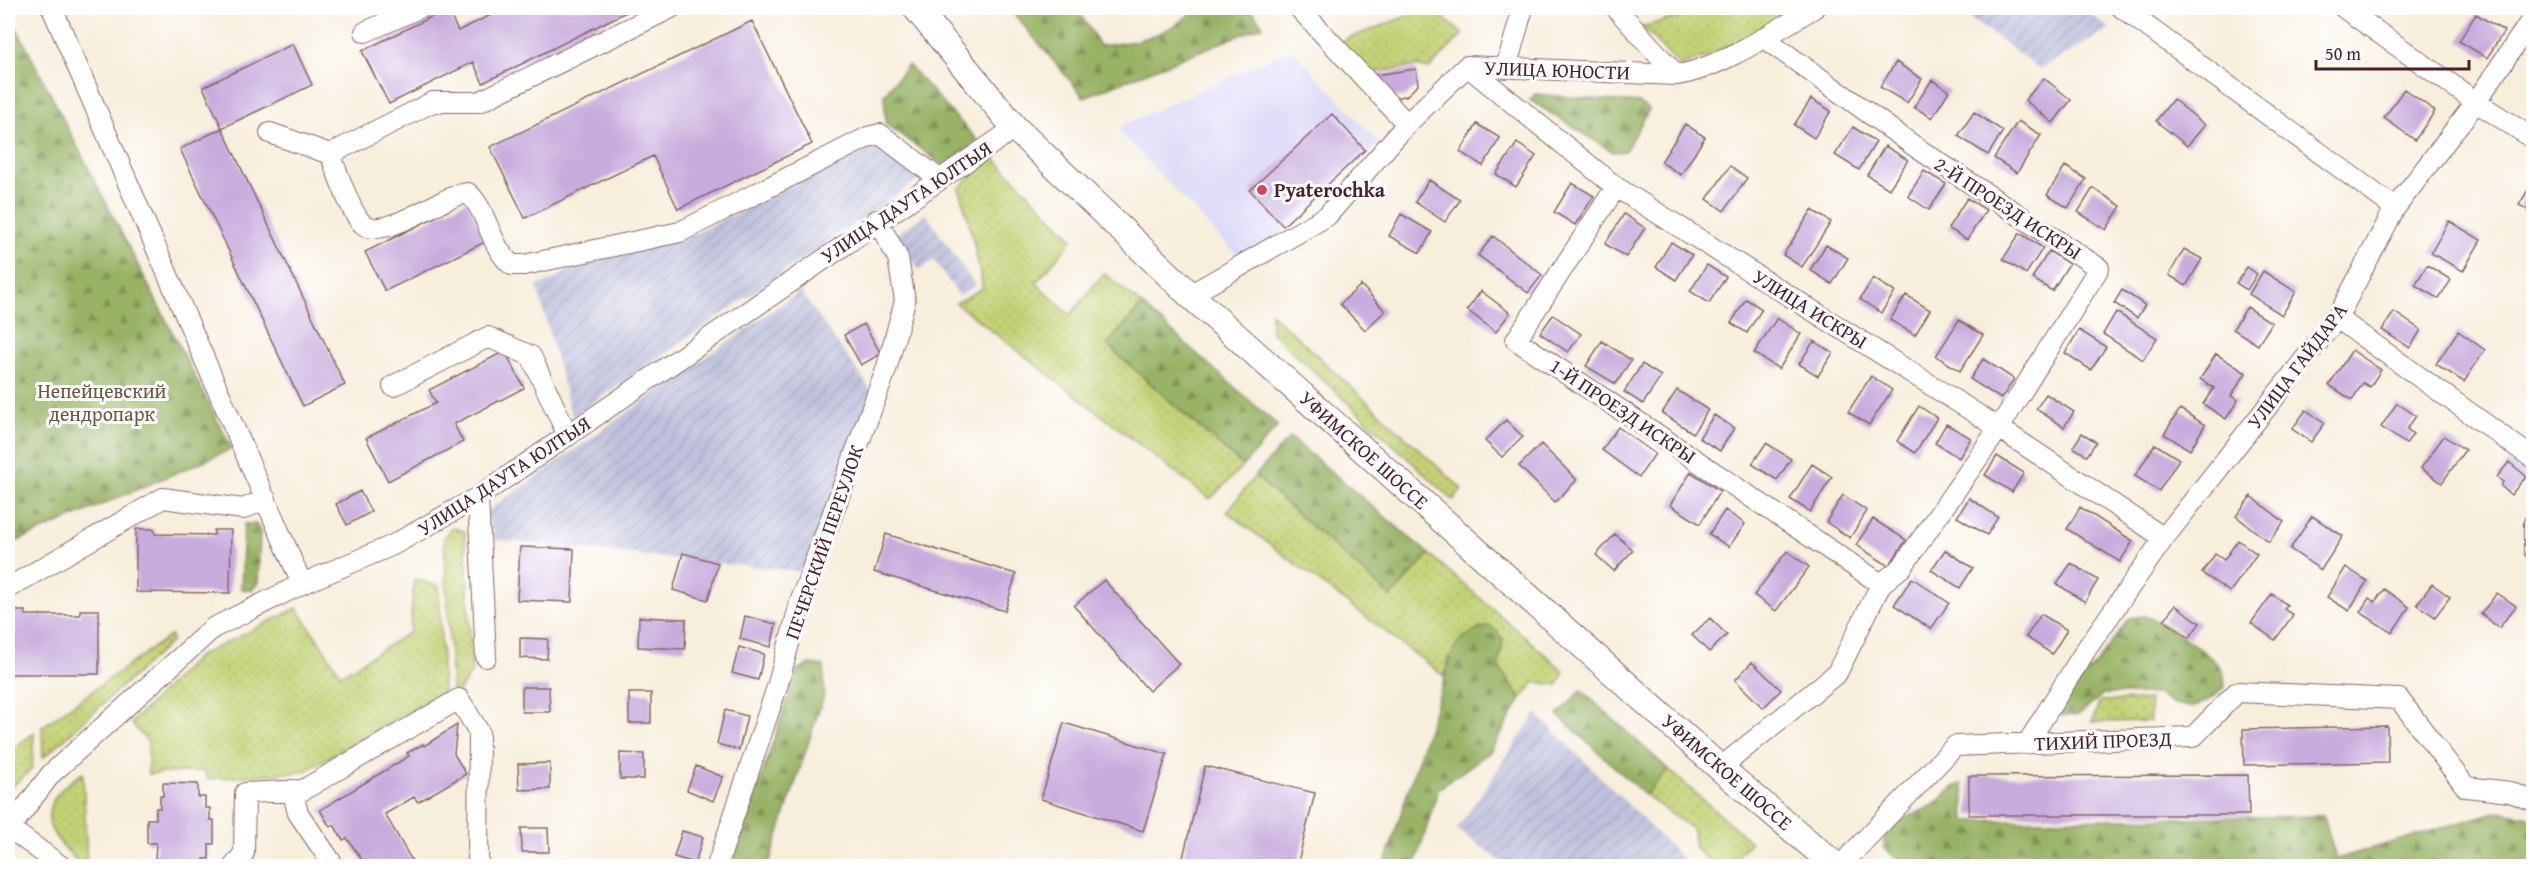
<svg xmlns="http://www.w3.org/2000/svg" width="2541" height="874" viewBox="0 0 2541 874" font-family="'Gentium Book Plus',serif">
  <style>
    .built { fill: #dad6f7 }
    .industrial { fill: url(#industrial-furrows) }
    .green { fill: url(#green-dots); stroke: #867850; stroke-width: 1.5 }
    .forest { fill: url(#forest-firs); stroke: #726948; stroke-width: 1.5 }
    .building { fill: #c8acdd }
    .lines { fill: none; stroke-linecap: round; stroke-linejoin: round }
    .minor-casing { stroke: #876769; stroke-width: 22 }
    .major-casing { stroke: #876769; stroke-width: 28 }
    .minor { stroke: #fff; stroke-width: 20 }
    .major { stroke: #fff; stroke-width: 26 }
    .poi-dot { fill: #d1495b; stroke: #fff; stroke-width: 2 }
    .labels { text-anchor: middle; stroke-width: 6; stroke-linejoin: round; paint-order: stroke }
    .street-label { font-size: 20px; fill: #4a1f2b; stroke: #fff }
    .poi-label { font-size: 20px; font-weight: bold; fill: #4a1f2b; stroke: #fff; text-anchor: start }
    .park-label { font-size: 20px; fill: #6e5441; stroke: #fff }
  </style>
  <defs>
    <pattern id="industrial-furrows" width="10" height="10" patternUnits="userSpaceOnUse" patternTransform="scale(1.5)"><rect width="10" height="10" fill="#c0c2dd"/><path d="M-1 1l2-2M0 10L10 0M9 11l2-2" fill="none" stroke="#a6a6be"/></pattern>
    <pattern id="green-dots" width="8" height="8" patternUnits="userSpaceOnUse" patternTransform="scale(1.5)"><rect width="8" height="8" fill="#c2d174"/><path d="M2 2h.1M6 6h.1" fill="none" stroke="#a8b365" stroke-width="1.8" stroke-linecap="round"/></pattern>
    <pattern id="forest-firs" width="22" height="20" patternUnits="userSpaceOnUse" patternTransform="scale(1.5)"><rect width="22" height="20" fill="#99b366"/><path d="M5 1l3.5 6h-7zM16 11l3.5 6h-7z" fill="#7f9154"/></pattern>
  </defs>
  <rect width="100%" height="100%" fill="#fff"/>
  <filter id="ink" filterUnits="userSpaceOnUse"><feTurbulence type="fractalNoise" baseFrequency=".0167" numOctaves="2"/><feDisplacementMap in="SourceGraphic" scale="12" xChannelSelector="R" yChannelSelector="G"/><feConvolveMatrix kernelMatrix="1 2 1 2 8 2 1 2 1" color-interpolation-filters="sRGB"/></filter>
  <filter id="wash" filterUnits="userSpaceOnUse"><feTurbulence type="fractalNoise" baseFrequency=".008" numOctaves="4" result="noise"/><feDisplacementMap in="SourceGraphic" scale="24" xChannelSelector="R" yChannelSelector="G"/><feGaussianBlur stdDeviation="1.35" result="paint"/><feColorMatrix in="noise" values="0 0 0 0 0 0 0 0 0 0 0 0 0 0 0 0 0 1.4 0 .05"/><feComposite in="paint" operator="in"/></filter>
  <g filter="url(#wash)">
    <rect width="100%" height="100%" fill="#f7eedc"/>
    <path class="built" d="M1292,49L1380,144L1285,231L1241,256L1234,252L1120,133L1121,126Z"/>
    <path class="industrial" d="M1956,8H2082L2110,29L2040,69Z
      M879,142L919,179L572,417L537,287L632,239H684Z
      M926,214L975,285L959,296L934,260L919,270L895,235Z
      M800,291L874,394L804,572L496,540L485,513Z
      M1536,713L1690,866H1507L1457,829Z"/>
    <path class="green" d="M1428,8H1431L1463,34L1429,69L1417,66L1369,73L1336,43Z
      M1711,8H1781L1778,21L1706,57L1680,66L1642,27Z
      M993,157L1073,239L1036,283L1070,315L1104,273L1142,305L1107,345L1243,466L1210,499L956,303L983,288L971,230L959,188Z
      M1271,313L1462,489L1453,500L1271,332Z
      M1255,476L1391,597L1429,554L1564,671L1558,685L1535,682L1521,699L1498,666L1503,640L1448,658L1445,677L1227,512Z
      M452,528L465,531L472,671L460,690L452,691L444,538Z
      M414,579L439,586L443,692L303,772L208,779L204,771L148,774V742L131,723L197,657L297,608L341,675L410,632Z
      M171,635L172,641L43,758L42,727Z
      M2150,700V721L2092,722L2100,701Z
      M34,733L32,769L8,790V752Z
      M1668,769L1751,842L1727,866H1716L1695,849L1693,830L1645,795Z
      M83,773L87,866H82C73,856 61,846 54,834C38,808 62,785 83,773Z"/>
    <path class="forest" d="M1009,8H1079L1082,17L1100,46C1137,42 1170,36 1196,8H1250L1263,26L1084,97Z
      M8,11L232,449L8,545Z
      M908,65L978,141L943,165L886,124L884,95Z
      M1535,94L1640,103L1649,110L1625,151L1613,152L1530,100Z
      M1142,305L1278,426L1243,466L1107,345Z
      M1290,437L1429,554L1391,597L1255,476Z
      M244,524H256L260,531L258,583L252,590L241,589Z
      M2144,616C2163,622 2215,655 2223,673C2225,677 2224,683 2225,687L2206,702L2191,707L2174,704L2158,694H2103C2087,708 2081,719 2059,715L2058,709L2079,681L2097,663L2129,618Z
      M1489,626L1497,631L1503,640L1498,666L1521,699L1490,752L1438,789L1415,866H1384L1445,677C1450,646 1459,635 1489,626Z
      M810,664L824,666V695L768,866H732L797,670Z
      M1581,690L1668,769L1645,795L1558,715Z
      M1963,784L1965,821L2324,816L2336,859L2499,811L2529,817L2533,822V861L2506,866H1905L1884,848V837L1895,823L1932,806L1955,786Z"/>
    <g id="blocks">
      <path class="building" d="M505,8H634L483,83L473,62L389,104L362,51L447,9L458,31Z
        M2476,14L2504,31L2487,58L2459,41Z
        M752,21L812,144L678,209L653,156L525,218L490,147Z
        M293,44L312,85L222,128L203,87Z
        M1896,62L1922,79L1907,103L1880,87Z
        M1416,69L1418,85L1406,96L1391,98L1378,91L1375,75Z
        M2044,78L2071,100L2053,123L2025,100Z
        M1932,80L1949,91L1932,118L1914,107Z
        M2404,89L2435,111L2415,140L2384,118Z
        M1811,99L1831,111L1814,138L1794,125Z
        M2173,99L2205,125L2187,146L2156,121Z
        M1974,112L2003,131L1988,155L1958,136Z
        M1332,114L1365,150L1283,226L1250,190Z
        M2018,121L2041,135L2017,173L1994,158Z
        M1477,124L1500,138L1483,166L1460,152Z
        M1685,124L1705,137L1681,175L1661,162Z
        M1853,127L1876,142L1859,170L1835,155Z
        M222,128L345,385L303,406L180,149Z
        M1517,143L1536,156L1516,187L1496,174Z
        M1885,146L1908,160L1889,189L1867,175Z
        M1730,166L1747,178L1724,211L1707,199Z
        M2065,166L2086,179L2068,208L2047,195Z
        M1924,171L1946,184L1929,210L1908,196Z
        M1429,180L1460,200L1445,222L1415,202Z
        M2534,180V213L2519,205Z
        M1572,183L1594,196L1575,225L1554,212Z
        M2093,188L2121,206L2106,230L2078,212Z
        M1967,198L1986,210L1967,240L1948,228Z
        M467,201L487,241L385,291L365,252Z
        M1812,210L1831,222L1802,267L1783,255Z
        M1401,214L1432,232L1420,253L1389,236Z
        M1624,214L1645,228L1626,257L1605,244Z
        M2449,221L2481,240L2463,271L2431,253Z
        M2020,233L2043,248L2026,274L2003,259Z
        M1493,236L1542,275L1528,293L1478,255Z
        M1671,242L1692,255L1676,280L1656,267Z
        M1826,245L1848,258L1832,284L1810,270Z
        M2184,249L2202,259L2186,286L2169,275Z
        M2049,251L2069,264L2052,291L2032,278Z
        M1707,265L1726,277L1709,303L1690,291Z
        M2427,265L2451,280L2439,299L2415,285Z
        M2247,267L2257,274L2247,290L2236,283Z
        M2263,271L2296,292L2282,315L2249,294Z
        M1873,278L1895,292L1881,313L1860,299Z
        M1361,285L1385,311L1365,330L1340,304Z
        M2122,290L2145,305L2137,318L2114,303Z
        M1481,291L1510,313L1496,332L1467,310Z
        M1906,295L1930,310L1915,335L1890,320Z
        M1746,299L1762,309L1747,333L1731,323Z
        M2247,307L2272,323L2258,345L2233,329Z
        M2116,312L2157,338L2143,360L2103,334Z
        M2394,312L2421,330L2410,348L2382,330Z
        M1553,315L1581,334L1568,352L1540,333Z
        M1777,318L1801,334L1779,369L1754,353Z
        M1959,320L1983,335L1960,371L1936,356Z
        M864,324L881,354L861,365L844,335Z
        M2079,330L2106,347L2091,370L2065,353Z
        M2458,331L2485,350L2464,382L2436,364Z
        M1602,341L1631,360L1616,384L1586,366Z
        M1814,341L1833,353L1818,376L1799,364Z
        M2352,350L2381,370L2370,387L2363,383L2352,400L2329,385Z
        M505,351L524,388L454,424L463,442L388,481L366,438L436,403L429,390Z
        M2216,354L2246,373L2231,396L2238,400L2226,419L2203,404L2214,388L2200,379Z
        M1983,359L2014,379L2001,399L1970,379Z
        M1642,364L1661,376L1643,404L1624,392Z
        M1871,376L1892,390L1869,425L1848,412Z
        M1677,390L1708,410L1693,433L1662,413Z
        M2046,394L2074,412L2064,427L2036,409Z
        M2397,403L2416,416L2407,429L2413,434L2406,444L2381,427Z
        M1919,406L1937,418L1915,453L1897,441Z
        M2180,409L2205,425L2190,450L2164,434Z
        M2306,410L2325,423L2311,442L2292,429Z
        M1714,415L1734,428L1720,451L1699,438Z
        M1506,420L1523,437L1502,457L1485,441Z
        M1946,424L1971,438L1959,458L1935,443Z
        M1618,427L1655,454L1639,477L1602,450Z
        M2082,433L2096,442L2087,456L2073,447Z
        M2444,436L2465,450L2442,483L2421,468Z
        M1766,443L1791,459L1777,480L1752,464Z
        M1541,444L1577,480L1555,502L1519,466Z
        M2155,444L2179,459L2159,491L2135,476Z
        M1997,456L2024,473L2012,492L1985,475Z
        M2509,462L2526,476L2511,495L2501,486L2503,482L2497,477Z
        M1812,464L1832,477L1810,512L1790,499Z
        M1691,472L1720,491L1700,524L1670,505Z
        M360,491L371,512L347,525L336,504Z
        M1843,495L1867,511L1850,538L1826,522Z
        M2251,496L2284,522L2269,542L2236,516Z
        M1969,498L1998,517L1987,535L1957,517Z
        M2080,507L2133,541L2120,562L2067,529Z
        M1725,510L1745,524L1729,547L1709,534Z
        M2312,516L2343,536L2321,570L2290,549Z
        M1873,519L1906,540L1889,566L1856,545Z
        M136,529H154L155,534L214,535V530H231L230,593L136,592Z
        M886,534L1016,574L1005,611L874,572Z
        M1615,534L1633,550L1614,571L1596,555Z
        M2238,540L2257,554L2230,592L2202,573L2215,554L2224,560Z
        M520,547L574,549L572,602L517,600Z
        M1945,550L1973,568L1960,588L1931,570Z
        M1787,551L1809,567L1776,611L1754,595Z
        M683,553L718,563L708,600L673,590Z
        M2071,563L2098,580L2085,602L2057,584Z
        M2346,567L2367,581L2349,611L2327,597Z
        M1912,578L1949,603L1931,629L1894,605Z
        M1104,580L1179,664L1149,691L1074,606Z
        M2432,584L2450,597L2435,617L2417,604Z
        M2384,589L2409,607L2392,633L2360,612L2369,598L2375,602Z
        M2497,593L2516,606L2499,628L2481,614Z
        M2272,594L2287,605L2284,609L2293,615L2275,640L2251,623Z
        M2175,605L2200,623L2189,638L2164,620Z
        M80,610H99V674H8V611H25L26,615H80Z
        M2041,614L2067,630L2052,654L2026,637Z
        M745,616L776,624L771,647L740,639Z
        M639,617L686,619L685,649L638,647Z
        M1710,618L1727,635L1709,652L1692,635Z
        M520,638L548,639L547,659L520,658Z
        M739,647L764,654L758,680L732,673Z
        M1752,662L1781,690L1763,708L1735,680Z
        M522,687H549L550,712H522Z
        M629,693H651V723H629Z
        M725,710L747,716L739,750L717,744Z
        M1064,723L1167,754L1143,831L1041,799Z
        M457,725L454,754L466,774L418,802L414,797L385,814L415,866H366L347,838L343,840L334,825L330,827L320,810L409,756L407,753L423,744L424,746Z
        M2387,726L2388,762L2244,765L2243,729Z
        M620,753L644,754V779H620Z
        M550,763V789L519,790L518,764Z
        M696,766L723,777L713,801L687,790Z
        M1205,766L1315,793L1297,866H1181Z
        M2248,775L2249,815H1969V776Z
        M163,783L198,784V797H205V808H210V820H214V844H209V859H204V866H159V859H155L156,843H147V819H156V808H160V796H163Z
        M521,828H548L549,852H522Z
        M682,831L703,837L695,863L674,857Z"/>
    </g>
  </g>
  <g filter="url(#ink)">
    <use href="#blocks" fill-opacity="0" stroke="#876769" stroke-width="1.5"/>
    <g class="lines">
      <g class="minor-casing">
        <path id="minor" d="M52,8L302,584
          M1299,8L1407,124
          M1616,8L1676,75
          M2122,8L2395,208
          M2344,8L2476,102L2534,139
          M365,32L419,8
          M1467,66L1616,187L1999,428L2164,538
          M1506,68L1523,8
          M270,133L330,154C337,170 351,216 364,225C387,240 441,195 468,193C489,212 489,246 512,265H524L680,232L868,137L880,134L939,179
          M330,154L433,102H479L671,8
          M1616,187L1516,340L1881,584
          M1190,295L1327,216L1407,124L1467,66L1676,75C1718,70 1778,29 1814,8
          M2337,318L2534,459
          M393,386L488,337L531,356L568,436
          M478,497L486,657
          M2534,523V550
          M8,588L163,498L243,509L266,499
          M2027,744L2087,648L2164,538L2337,318L2395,208L2476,102L2534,16
          M1720,768L1837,673L1881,584L1902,567L1999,428L2099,268L1917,148L1764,38
          M292,790L298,813L334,866
          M8,827L61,866
          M10,828L51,774L213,628L302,584L393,545L478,497L1015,128
          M234,866L244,853L245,793L303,790L459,699L479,732L478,866
          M717,866L778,684L802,596L886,370L905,301L898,258L877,220
          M1840,866L1955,746L2193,737L2237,692L2399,699L2466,787L2510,792L2534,801"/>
      </g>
      <g class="major-casing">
        <path id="major" d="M916,8L1015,128L1190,295L1720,768L1836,866"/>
      </g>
      <use href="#minor" class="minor"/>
      <use href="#major" class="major"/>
    </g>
  </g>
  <circle class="poi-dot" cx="1262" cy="190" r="6"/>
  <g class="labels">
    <g class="street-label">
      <text transform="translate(1557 70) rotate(2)" y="7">УЛИЦА ЮНОСТИ</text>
      <text transform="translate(906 202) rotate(-34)" y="7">УЛИЦА ДАУТА ЮЛТЫЯ</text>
      <text transform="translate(2008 208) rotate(33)" y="7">2-Й ПРОЕЗД ИСКРЫ</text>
      <text transform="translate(1810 309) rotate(32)" y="7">УЛИЦА ИСКРЫ</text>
      <text transform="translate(2297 366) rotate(-53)" y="7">УЛИЦА ГАЙДАРА</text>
      <text transform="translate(1623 411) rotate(34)" y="7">1-Й ПРОЕЗД ИСКРЫ</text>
      <text transform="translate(1364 450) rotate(42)" y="7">УФИМСКОЕ ШОССЕ</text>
      <text transform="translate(504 476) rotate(-33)" y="7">УЛИЦА ДАУТА ЮЛТЫЯ</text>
      <text transform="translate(824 542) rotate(-71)" y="7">ПЕЧЕРСКИЙ ПЕРЕУЛОК</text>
      <text transform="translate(2103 741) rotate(-2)" y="7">ТИХИЙ ПРОЕЗД</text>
      <text transform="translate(1727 772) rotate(41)" y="7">УФИМСКОЕ ШОССЕ</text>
    </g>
    <g class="poi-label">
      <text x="1274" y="197">Pyaterochka</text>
    </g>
    <g class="park-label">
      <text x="102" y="398">Непейцевский<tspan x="102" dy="23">дендропарк</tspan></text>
    </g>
  </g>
  <rect width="2541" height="874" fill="none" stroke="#fff" stroke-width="30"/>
  <path d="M2316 60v9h153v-9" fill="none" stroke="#4a1f2b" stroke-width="3"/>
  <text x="2325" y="60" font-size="18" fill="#4a1f2b" stroke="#ffffff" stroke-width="4.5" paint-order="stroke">50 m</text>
</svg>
